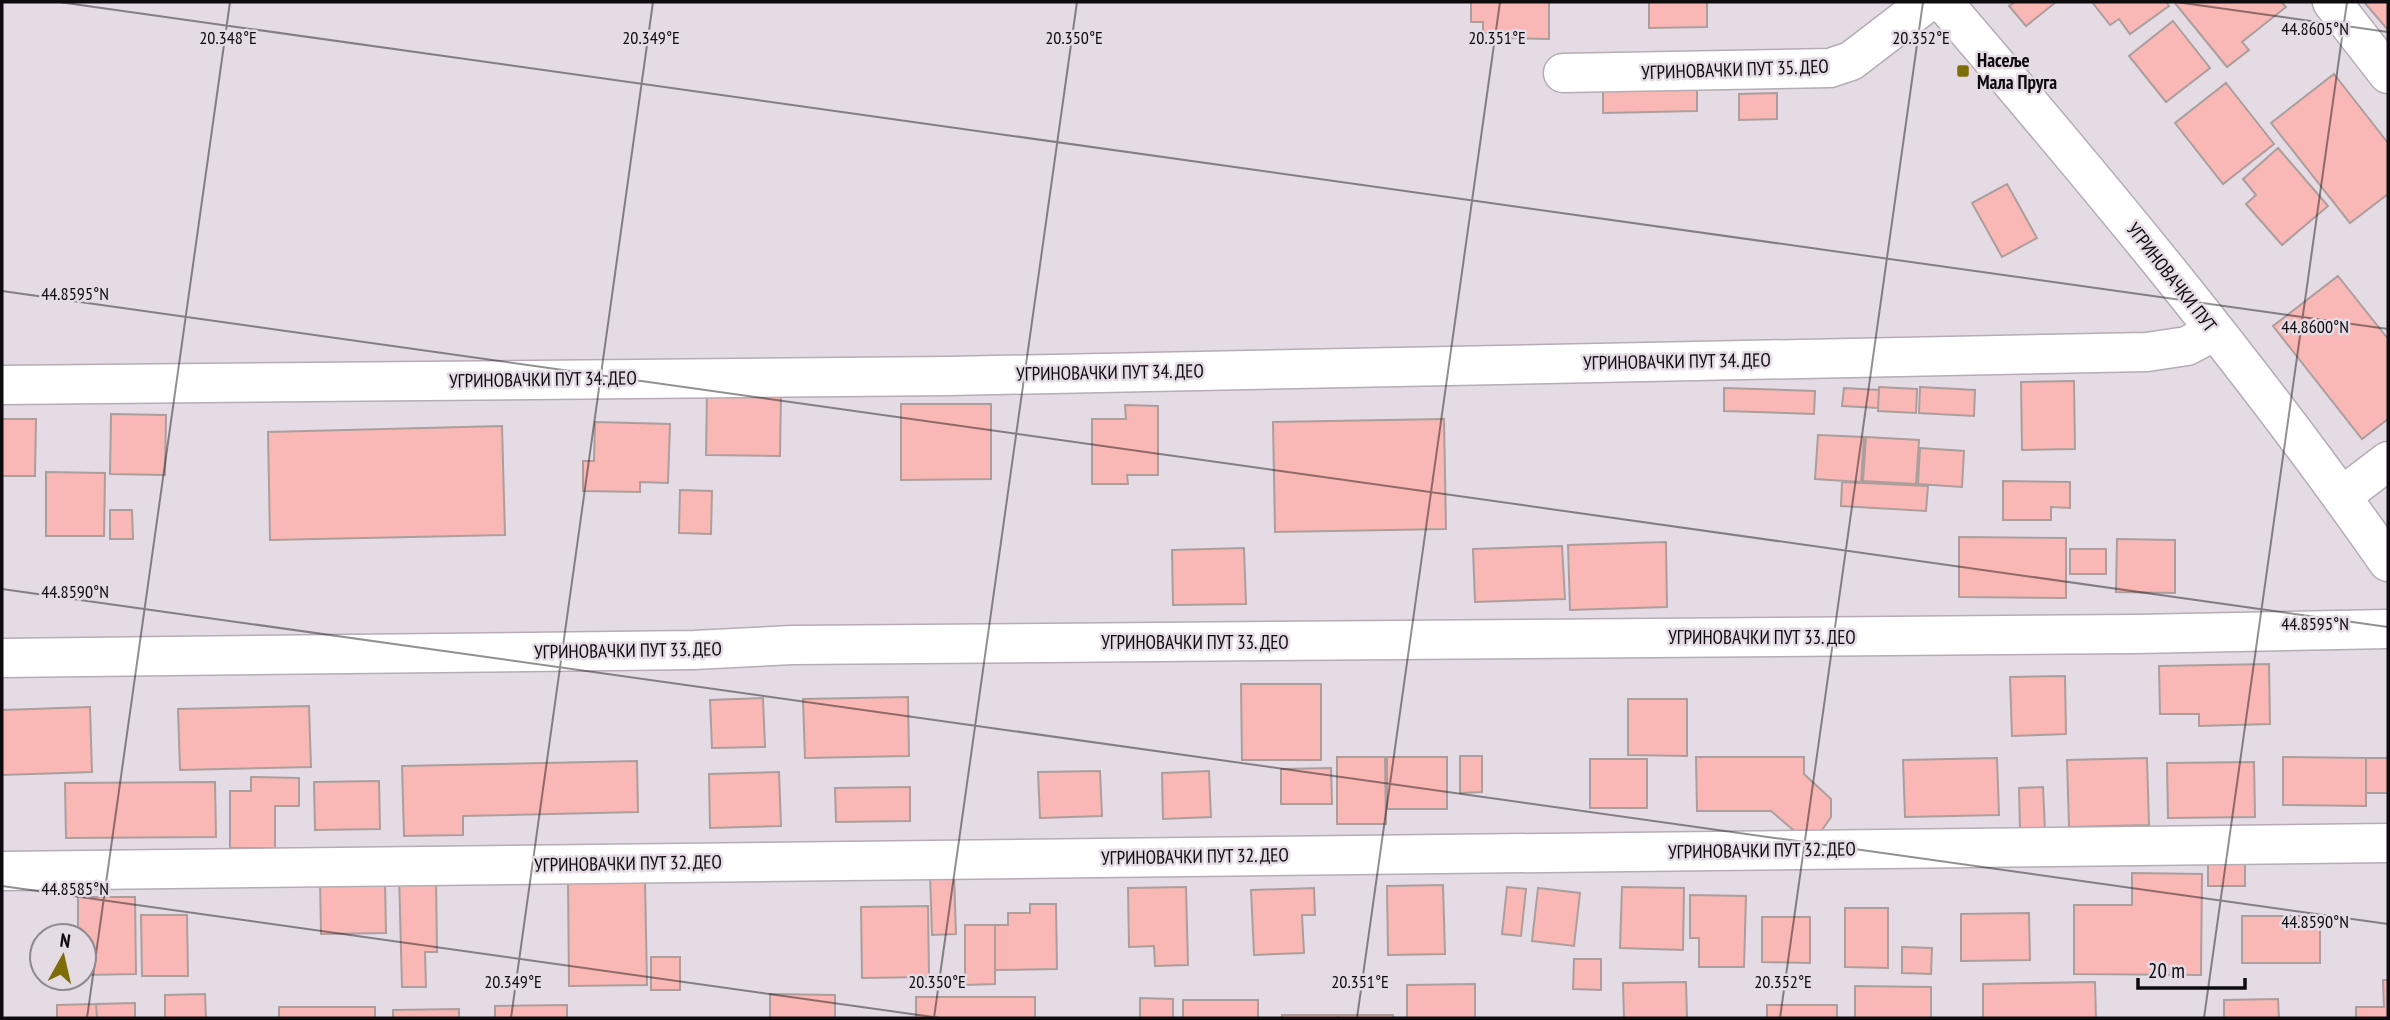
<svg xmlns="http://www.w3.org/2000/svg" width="2390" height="1020" viewBox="0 0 2390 1020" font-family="'PT Sans Narrow',sans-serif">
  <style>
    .building { fill: #f9b8b5; stroke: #ac9e9d; stroke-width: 2 }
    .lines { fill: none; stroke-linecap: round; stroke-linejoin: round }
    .minor-casing { stroke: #b5acb5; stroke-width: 41 }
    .minor { stroke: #fff; stroke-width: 38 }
    .ticks { fill: none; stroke: #0e0b0e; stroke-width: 2; stroke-opacity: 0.45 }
    .poi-dot { fill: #7f6d08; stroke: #e4dbe5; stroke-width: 2.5 }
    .labels { text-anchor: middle; stroke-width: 5; stroke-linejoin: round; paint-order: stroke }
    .poi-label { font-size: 19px; font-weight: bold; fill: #0e0b0e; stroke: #e4dbe5; text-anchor: start }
    .street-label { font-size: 19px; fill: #0e0b0e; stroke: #e4dbe5 }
    .ticks-label { font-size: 18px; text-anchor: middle; fill: #0e0b0e; stroke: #e4dbe5; stroke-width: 5; stroke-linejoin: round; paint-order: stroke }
  </style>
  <rect width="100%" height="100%" fill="#e4dbe5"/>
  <path class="building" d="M1471,2H1549V39L1505,38V32L1483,33V22H1471Z
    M1649,2H1707V27L1649,28Z
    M2015,2H2056L2026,26L2009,6Z
    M2092,2H2166L2169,6L2130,34L2119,19L2110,25Z
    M2174,2H2281L2286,7L2242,42L2249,50L2227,67Z
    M2364,2H2388V30Z
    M2173,21L2210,68L2166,102L2129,56Z
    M2334,74L2388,143V194L2350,223L2271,123Z
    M2226,83L2274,144L2223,184L2175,123Z
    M1697,84V111L1603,113V86Z
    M1777,93V119L1739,120V94Z
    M2278,148L2328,206L2282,245L2246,204L2256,195L2243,179Z
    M2007,184L2037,238L2002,257L1972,203Z
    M2338,276L2388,339V419L2362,439L2273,326Z
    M2074,381L2075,449L2022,450L2021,382Z
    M1879,387L1917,389L1916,413L1878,411Z
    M1920,387L1975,390L1974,416L1919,413Z
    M1724,388L1815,391L1814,414L1724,411Z
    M1844,388L1879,390L1878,408L1842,406Z
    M707,390L781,391L780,456L706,455Z
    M901,404H991V479L901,480Z
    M1125,405L1158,406V475H1127L1128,484H1092V419H1126Z
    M111,414L166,415L165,475L110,474Z
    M2,419H36L35,476H2Z
    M1444,419L1446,529L1275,532L1273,422Z
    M595,422L670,424L668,483L640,482V492L583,491V461H594Z
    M502,426L505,535L270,540L268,432Z
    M1818,435L1864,437L1861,482L1815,479Z
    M1866,437L1919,440L1916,484L1863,481Z
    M1920,448L1964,451L1962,487L1918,484Z
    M46,472L105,473L104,536H46Z
    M2003,481L2070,482V508L2051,507V520H2003Z
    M1842,482L1928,486L1926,511L1841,506Z
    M680,490L712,491L711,534L679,533Z
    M110,510H132L133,539H110Z
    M1959,537L2066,538V598L1959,597Z
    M2117,539L2175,540V593L2116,592Z
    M1666,542L1667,607L1570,610L1568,545Z
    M1562,546L1565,599L1475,602L1473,549Z
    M1244,548L1246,604L1173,605L1172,550Z
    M2070,549H2106V574H2070Z
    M2269,664L2270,724L2199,726V714H2160L2159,666Z
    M2065,676L2066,734L2012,736L2010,677Z
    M1241,684H1321V760H1242Z
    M908,697L909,756L805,758L803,699Z
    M763,698L765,747L712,748L710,700Z
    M1628,699H1687V756L1628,755Z
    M309,706L311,767L180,770L178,709Z
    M90,707L92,772L2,775V710Z
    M1460,756H1482V792L1460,793Z
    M1337,757H1385L1386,824H1337Z
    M1387,757H1447V809H1387Z
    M1696,757H1804V774L1831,799V817L1820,833L1805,840L1771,811H1697Z
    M2283,757L2366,758V806L2283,805Z
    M1997,758L1999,815L1905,817L1903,760Z
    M2147,758L2149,825L2069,827L2067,760Z
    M2366,758H2388V793H2366Z
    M1590,759H1647V808H1590Z
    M637,761L638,812L463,816V835L404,836L402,766Z
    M2254,762L2255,817L2168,818L2167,763Z
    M1331,768L1332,804H1281V769Z
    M1100,771L1102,816L1040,818L1038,772Z
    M1209,771L1211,817L1163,819L1162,773Z
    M779,772L781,826L710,828L709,774Z
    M251,777L299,778V806H275V848H230V791H251Z
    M379,781L380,829L315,830L314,782Z
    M215,782L216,837L66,838L65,783Z
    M910,787V821L836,822L835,788Z
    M2043,787L2045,831L2020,832L2019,788Z
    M2208,864H2245V886H2208Z
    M954,873L956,934L932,935L930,874Z
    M2132,873L2202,874L2201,975L2074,974V905H2132Z
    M399,874H436L437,952H425L426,987H402Z
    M320,879H385L386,933L321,934Z
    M568,880H645L647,985L569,986Z
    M1443,885L1445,954L1388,955L1387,886Z
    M1186,887L1188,965L1155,966L1154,946L1129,947L1128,888Z
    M1507,887L1526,889L1521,936L1502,934Z
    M1622,887L1684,888L1683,950L1620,948Z
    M1314,888L1315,915H1302L1304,953L1254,955L1251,890Z
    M1538,888L1580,893L1574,946L1532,941Z
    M1690,895L1746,896L1744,967H1699V938H1690Z
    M78,897H135L136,974L84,975V936H78Z
    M1030,904H1056L1057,969L995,970V925H1008V913H1030Z
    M928,906L929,977L862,978L861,907Z
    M1845,908H1888V968L1845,967Z
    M2029,913L2030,960L1961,961V914Z
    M141,915H187L188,976H142Z
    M2242,916H2320V963H2242Z
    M1762,917H1810V963L1762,962Z
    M965,925H995V984L965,985Z
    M1902,947L1932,948L1931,974L1902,973Z
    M651,957H680V990H651Z
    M1574,959H1601V990L1573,989Z
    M2383,980H2388V1018H2356V1007H2384Z
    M1686,982L1687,1018H1624L1623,983Z
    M2095,982L2096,1018H1983V984Z
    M1475,984V1018H1407V985Z
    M1855,986L1931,987V1018H1855Z
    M205,994L206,1018H146H165V995Z
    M770,994L835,995V1018H770Z
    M916,997H1035V1018H916Z
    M1140,998L1173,999V1018H1140Z
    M2278,999L2279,1018H2224V1000Z
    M1183,1000H1258V1018H1183Z
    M135,1003V1018H97L96,1004Z
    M96,1004L97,1018H57V1005Z
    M567,1005V1018H495V1006Z
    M1767,1005H1837V1018H1767Z
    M279,1007H375V1018H279Z
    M459,1009V1018H393V1010Z
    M1282,1015H1338V1018H1282Z
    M1338,1015H1393V1018H1338Z"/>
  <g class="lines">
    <g class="minor-casing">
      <path id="minor" d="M1943,2C2098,183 2251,366 2388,562
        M2332,2L2388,74
        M1563,73L1830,68L1851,61L1928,2
        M2,385L949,376L2147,352L2187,346L2215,331
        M2342,496L2388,461
        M2,658L694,650L792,645L2136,634L2388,629
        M2,871L2388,843"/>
    </g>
    <use href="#minor" class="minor"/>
  </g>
  <path class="ticks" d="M59,2L2388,329M2176,2L2388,32M2,291L2388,627M2,589L2388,924M2,886L940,1018M87,1018L230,2M511,1018L653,2M934,1018L1077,2M1357,1018L1500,2M1780,1018L1923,2M2204,1018L2347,2"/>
  <rect class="poi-dot" x="1956" y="64" width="14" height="14" rx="3.5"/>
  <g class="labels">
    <g class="poi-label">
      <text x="1977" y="67">Насеље<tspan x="1977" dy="22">Мала Пруга</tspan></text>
    </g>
    <g class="street-label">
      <text transform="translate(1735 69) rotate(-2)" y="7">УГРИНОВАЧКИ ПУТ 35. ДЕО</text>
      <text transform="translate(2172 277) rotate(52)" y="7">УГРИНОВАЧКИ ПУТ</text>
      <text transform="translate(1677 361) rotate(-1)" y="7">УГРИНОВАЧКИ ПУТ 34. ДЕО</text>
      <text transform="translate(1110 372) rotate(-1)" y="7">УГРИНОВАЧКИ ПУТ 34. ДЕО</text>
      <text transform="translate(543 379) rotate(-1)" y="7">УГРИНОВАЧКИ ПУТ 34. ДЕО</text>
      <text x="1762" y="644">УГРИНОВАЧКИ ПУТ 33. ДЕО</text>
      <text x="1195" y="649">УГРИНОВАЧКИ ПУТ 33. ДЕО</text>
      <text transform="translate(628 650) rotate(-1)" y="7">УГРИНОВАЧКИ ПУТ 33. ДЕО</text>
      <text transform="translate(1762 850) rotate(-1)" y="7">УГРИНОВАЧКИ ПУТ 32. ДЕО</text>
      <text transform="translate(1195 856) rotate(-1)" y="7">УГРИНОВАЧКИ ПУТ 32. ДЕО</text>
      <text transform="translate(628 863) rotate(-1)" y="7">УГРИНОВАЧКИ ПУТ 32. ДЕО</text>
    </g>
  </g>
  <g class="ticks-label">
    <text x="2315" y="35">44.8605°N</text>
    <text x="228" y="44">20.348°E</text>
    <text x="651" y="44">20.349°E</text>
    <text x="1074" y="44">20.350°E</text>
    <text x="1497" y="44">20.351°E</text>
    <text x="1921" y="44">20.352°E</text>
    <text x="75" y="300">44.8595°N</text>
    <text x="2315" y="333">44.8600°N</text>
    <text x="75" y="598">44.8590°N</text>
    <text x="2315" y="630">44.8595°N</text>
    <text x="75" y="895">44.8585°N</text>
    <text x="2315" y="928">44.8590°N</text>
    <text x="513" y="988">20.349°E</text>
    <text x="937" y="988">20.350°E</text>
    <text x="1360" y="988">20.351°E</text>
    <text x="1783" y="988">20.352°E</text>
  </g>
  <rect width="2390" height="1020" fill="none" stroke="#0e0b0e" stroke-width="7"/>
  <g transform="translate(63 957) rotate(8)"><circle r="33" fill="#e4dbe5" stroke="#8e888f" stroke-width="2"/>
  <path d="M0-5L12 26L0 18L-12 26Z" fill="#7f6d08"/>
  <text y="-10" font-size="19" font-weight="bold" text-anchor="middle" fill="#0e0b0e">N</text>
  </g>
  <path d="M2138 978v10h107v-10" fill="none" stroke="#0e0b0e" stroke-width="3.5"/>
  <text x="2148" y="978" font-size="21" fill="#0e0b0e" stroke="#e4dbe5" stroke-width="5" paint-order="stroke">20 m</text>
</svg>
